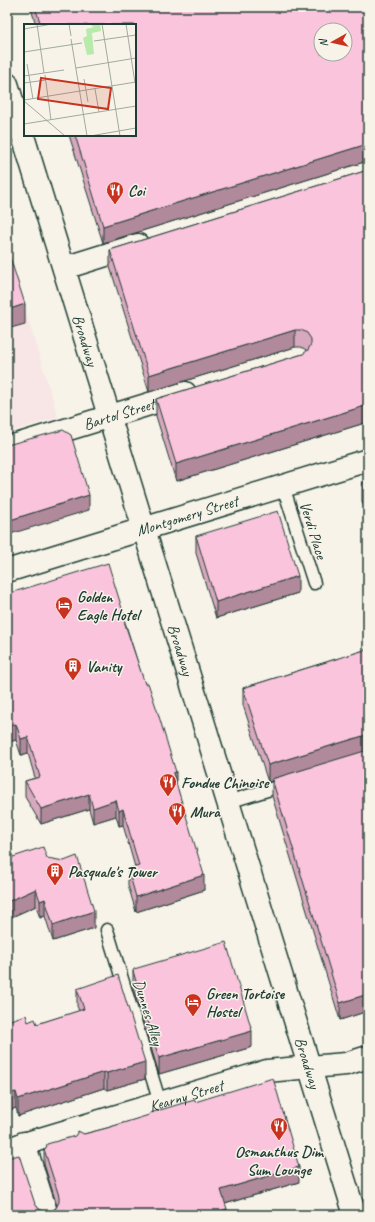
<svg xmlns="http://www.w3.org/2000/svg" width="375" height="1222" viewBox="0 0 375 1222" font-family="Caveat,sans-serif">
  <style>
    .built { fill: #f8e5e5 }
    .lines { fill: none; stroke-linecap: round; stroke-linejoin: round }
    .service-casing { stroke: #1f3d34; stroke-width: 15 }
    .minor-casing { stroke: #1f3d34; stroke-width: 25 }
    .tertiary-casing { stroke: #1f3d34; stroke-width: 25 }
    .primary-casing { stroke: #1f3d34; stroke-width: 25 }
    .service { stroke: #f7f3e8; stroke-width: 12 }
    .minor { stroke: #f7f3e8; stroke-width: 22 }
    .tertiary { stroke: #f7f3e8; stroke-width: 22 }
    .primary { stroke: #f7f3e8; stroke-width: 22 }
    .wall { fill: #d8a9be; stroke: #1f3d34 }
    .shaded-wall { fill: #b0899b; stroke: #1f3d34 }
    .building { fill: #fbc4dd; stroke: #1f3d34; fill-rule: evenodd }
    .labels { text-anchor: middle; stroke-width: 3; stroke-linejoin: round; paint-order: stroke }
    .poi-label { font-size: 16px; font-weight: bold; fill: #1f3d34; stroke: #f7f3e8; text-anchor: start }
    .street-label { font-size: 16px; fill: #1f3d34; stroke: #f7f3e8 }
    .inset-road { fill: none; stroke: #a1aaa0; stroke-width: 1 }
    .view { fill: #c8321e; fill-opacity: 0.15; stroke: #c8321e; stroke-width: 2 }
    .inset-edge { fill: none; stroke: #1f3d34; stroke-width: 2 }
  </style>
  <rect width="100%" height="100%" fill="#f7f3e8"/>
  <filter id="ink" filterUnits="userSpaceOnUse"><feTurbulence type="fractalNoise" baseFrequency=".025" numOctaves="2"/><feDisplacementMap in="SourceGraphic" scale="8" xChannelSelector="R" yChannelSelector="G"/><feConvolveMatrix kernelMatrix="1 2 1 2 8 2 1 2 1" color-interpolation-filters="sRGB"/></filter>
  <g filter="url(#ink)">
    <path class="built" d="M7,251L58,417L7,433Z"/>
    <g class="lines">
      <g class="service-casing">
        <path id="service" d="M283,486L314,583
          M228,802L287,784
          M107,930L160,1103"/>
      </g>
      <g class="minor-casing">
        <g id="minor">
          <path d="M64,268L138,245"/>
          <path id="s1" d="M7,448L185,393"/>
          <path d="M7,571L143,529"/>
          <path d="M24,1143L47,1215"/>
          <path id="s2" d="M7,1149L267,1071L310,1067"/>
        </g>
      </g>
      <g class="tertiary-casing">
        <path id="tertiary" d="M143,529L368,460
          M310,1067L346,1064L368,1057"/>
      </g>
      <g class="primary-casing">
        <g id="primary">
          <path id="s3" d="M7,84L355,1215"/>
        </g>
      </g>
      <use href="#service" class="service"/>
      <use href="#minor" class="minor"/>
      <use href="#tertiary" class="tertiary"/>
      <use href="#primary" class="primary"/>
    </g>
    <path class="wall" d="M32,7H368V162H364L103,243L69,135H135V25H36L32,12Z
      M368,170V422L176,481L156,416V399L303,354L308,351L301,347H295L149,392L110,267V250Z
      M368,482V521L362,501V483Z
      M196,536L298,593L216,618L196,553Z
      M7,594L124,619L176,783L204,890L136,912L128,885V869L135,867L123,825L119,826L116,816L93,823L89,809L41,824L25,797V781L35,778L28,753L21,755L16,740L9,742L7,734Z
      M368,649V1011L340,1020L272,796V781L268,782L243,705V688Z
      M47,858L94,928L53,941L45,916L40,918L36,906L7,919V859Z
      M133,971L252,1047L159,1074L133,988Z
      M77,989L145,1079L107,1090L104,1088L18,1116L16,1108L7,1111L28,1022L37,1024L79,1011L77,1006Z
      M368,1085V1109L366,1103V1086Z
      M195,1102L299,1182L225,1204L227,1215H7L35,1204L39,1209L45,1212H50L56,1208L57,1206L44,1164V1149L84,1134L107,1128Z"/>
    <path class="shaded-wall" d="M364,145V162L103,243V226Z
      M25,304V324L7,329V310Z
      M295,330V347L149,392V375Z
      M368,405V422L176,481V464Z
      M89,495V510L7,535V521Z
      M298,576V593L216,618V602Z
      M16,724V740L9,742V726Z
      M366,735V752L272,779V781L268,782V765Z
      M28,737V753L21,755V739Z
      M176,772V788L173,773Z
      M89,794V809L41,824V809Z
      M116,800V816L93,823V808Z
      M123,809V825L119,826V811Z
      M204,875V890L136,912V897Z
      M36,889V906L7,919V902Z
      M45,899V916L40,918V901Z
      M94,911V928L53,941V925Z
      M368,994V1011L340,1020V1003Z
      M252,1031V1047L159,1074V1058Z
      M145,1062V1079L107,1090V1073Z
      M104,1072V1088L18,1116V1099Z
      M16,1092V1108L7,1111V1094Z
      M299,1167V1182L221,1205V1190Z
      M227,1209V1215H208Z"/>
    <path class="building" d="M35,7H368V145H364L103,226L75,135H135V25H41ZM321,30H345V54H321Z
      M368,170V405L176,464L156,399L303,354L308,350L311,344V339L307,333L301,330H295L149,375L110,250Z
      M7,248L25,304L7,310Z
      M63,430L71,435L89,495L7,521V445Z
      M368,482V503L362,483Z
      M278,511L298,576L216,602L196,536Z
      M108,563L124,615H122L145,684L148,683L157,710L176,772L173,773L204,875L136,897L128,869L139,866L123,809L119,811L116,800L93,808L89,794L41,809L25,781L40,777L28,737L21,739L16,724L9,726L7,719V594Z
      M368,649V735H366L268,765L243,688Z
      M368,750V994L340,1003L272,779Z
      M43,847L47,858L64,861L77,856L94,911L53,925L45,899L40,901L36,889L7,902V859Z
      M226,942L252,1031L159,1058L133,971L134,969Z
      M118,975L145,1062L107,1073L104,1072L18,1099L16,1092L7,1094V1021L26,1015L28,1022L35,1019L37,1024L84,1009L77,989Z
      M273,1078L299,1167L221,1190L227,1209L208,1215H7V1158L19,1155L35,1204L39,1209L45,1212H50L56,1208L59,1202V1196L44,1149L46,1148L47,1144L75,1136L78,1131L84,1134L107,1128L149,1115L150,1113L180,1104L195,1100V1102Z
      M368,1085V1092L366,1086Z"/>
  </g>
  <defs>
    <g id="restaurant-pin" transform="scale(0.9)"><path d="M0 17L-7.5 6A9.5 9.5 0 1 1 7.5 6Z" fill="#c8321e" stroke="#f7f3e8"/><path d="M-5-6h1v4h1v-4h1v4h1v-4h1v5L-1.5 .5V6h-2V.5L-5-1ZM5-6V6H3V1.5H1.5Q1.5-4 5-6Z" fill="#fff"/></g>
    <g id="hotel-pin" transform="scale(0.9)"><path d="M0 17L-7.5 6A9.5 9.5 0 1 1 7.5 6Z" fill="#c8321e" stroke="#f7f3e8"/><path d="M-6-4.5h1.5V1H6V5H4.5V3h-9V5H-6ZM-4 0a1.8 1.8 0 1 1 3.6 0ZM.5 0V-2.5h3Q6-2.5 6 0Z" fill="#fff"/></g>
    <g id="building-pin" transform="scale(0.9)"><path d="M0 17L-7.5 6A9.5 9.5 0 1 1 7.5 6Z" fill="#c8321e" stroke="#f7f3e8"/><path d="M-4-6H4V6H1V3H-1V6H-4ZM-2.5-4.3h1.7v1.8h-1.7ZM.8-4.3h1.7v1.8H.8ZM-2.5-1h1.7V.8h-1.7ZM.8-1h1.7V.8H.8Z" fill="#fff"/></g>
  </defs>
  <g fill-rule="evenodd">
    <use href="#restaurant-pin" x="115" y="190"/>
    <use href="#hotel-pin" x="64" y="605"/>
    <use href="#building-pin" x="73" y="666"/>
    <use href="#restaurant-pin" x="168" y="782"/>
    <use href="#restaurant-pin" x="177" y="811"/>
    <use href="#building-pin" x="55" y="871"/>
    <use href="#hotel-pin" x="193" y="1002"/>
    <use href="#restaurant-pin" x="279" y="1126"/>
  </g>
  <g class="labels">
    <g class="poi-label">
      <text x="128" y="196">Coi</text>
      <text x="77" y="602">Golden<tspan x="77" dy="18">Eagle Hotel</tspan></text>
      <text x="86" y="672">Vanity</text>
      <text x="181" y="788">Fondue Chinoise</text>
      <text x="190" y="817">Mura</text>
      <text x="68" y="877">Pasquale's Tower</text>
      <text x="206" y="999">Green Tortoise<tspan x="206" dy="18">Hostel</tspan></text>
      <text x="279" y="1157" text-anchor="middle">Osmanthus Dim<tspan x="279" dy="18">Sum Lounge</tspan></text>
    </g>
    <g class="street-label">
      <text dy="6" stroke="none"><textPath href="#s3" startOffset="268">Broadway</textPath></text>
      <text dy="6" stroke="none"><textPath href="#s1" startOffset="117">Bartol Street</textPath></text>
      <text transform="translate(187 515) rotate(-17)" y="6">Montgomery Street</text>
      <text transform="translate(314 530) rotate(73)" y="6">Verdi Place</text>
      <text dy="6" stroke="none"><textPath href="#s3" startOffset="592">Broadway</textPath></text>
      <text transform="translate(149 1012) rotate(73)" y="6">Dunnes Alley</text>
      <text dy="6" stroke="none"><textPath href="#s3" startOffset="1024">Broadway</textPath></text>
      <text dy="6" stroke="none"><textPath href="#s2" startOffset="187">Kearny Street</textPath></text>
    </g>
  </g>
  <g transform="translate(24 24)">
    <rect width="112" height="112" fill="#f7f3e8"/>
    <path d="M65,0H76L77,7L68,9L70,30L63,31L59,14L63,12L62,5L70,3Z" fill="#b7eaab"/>
    <path class="inset-road" d="M13,0L20,49M45,0L47,12M78,0L96,112M102,0L111,59M0,5L28,0M47,15L63,112M70,17L112,11M0,28L58,19M3,40L9,75M52,44L112,34M21,51L27,96M0,52L40,46M60,55L64,78M0,59L22,56M71,65L75,88M0,76L112,58M0,77L41,112M0,100L112,82M66,112L112,104"/>
    <path class="view" d="M17,54L87,64L84,85L14,75Z"/>
    <rect width="112" height="112" class="inset-edge"/>
  </g>
  <rect width="375" height="1222" fill="none" stroke="#f7f3e8" stroke-width="24"/>
  <rect x="12" y="12" width="351" height="1198" fill="none" stroke="#1f3d34" stroke-width="1.5" filter="url(#ink)"/>
  <g transform="translate(333 42) rotate(262)"><circle r="19" fill="#f7f3e8" stroke="#a1aaa0"/>
  <path d="M0-3L7 15L0 10L-7 15Z" fill="#c8321e"/>
  <text y="-6" font-size="11" font-weight="bold" text-anchor="middle" fill="#1f3d34">N</text>
  </g>
</svg>
